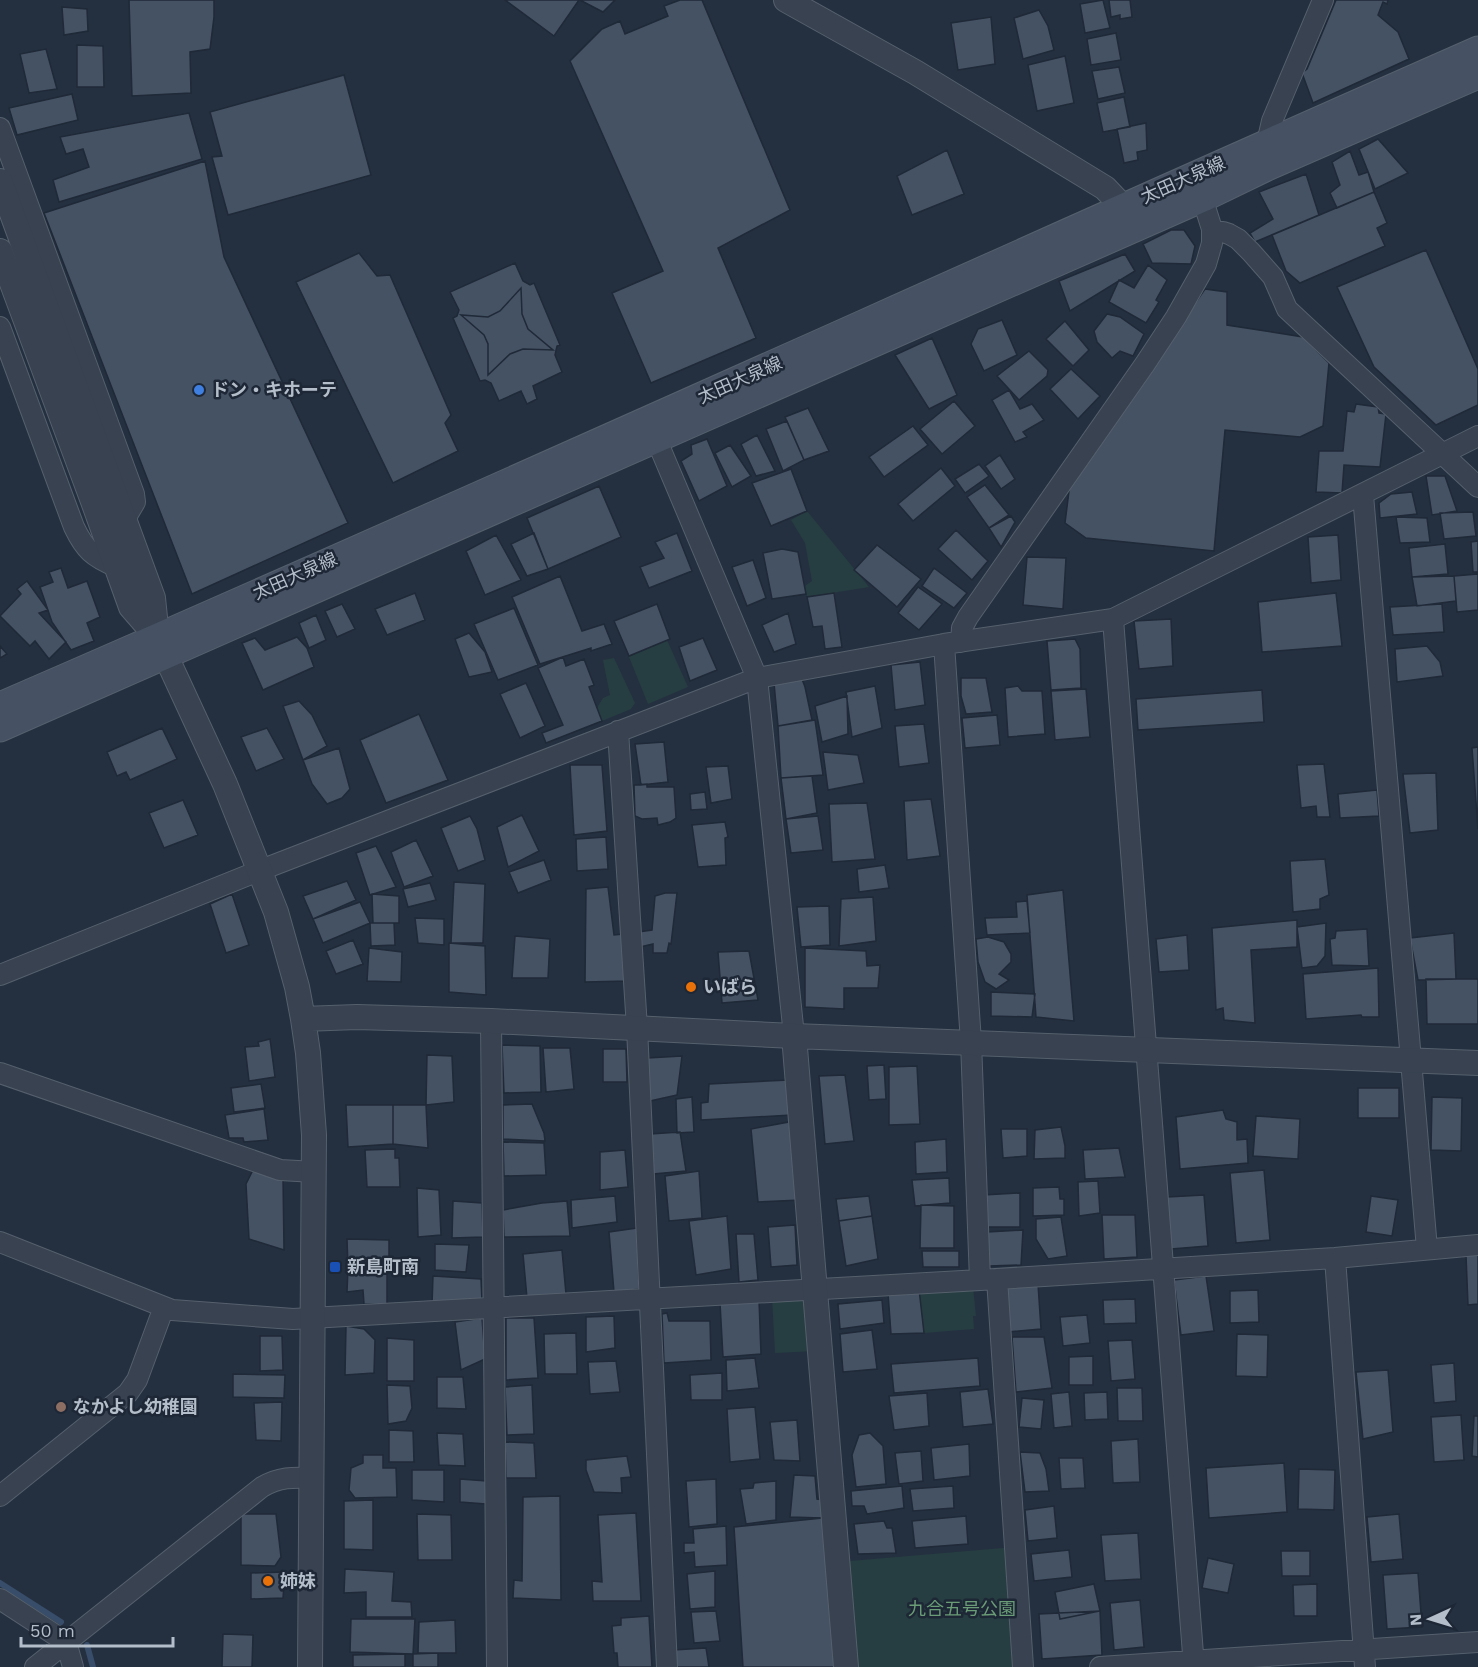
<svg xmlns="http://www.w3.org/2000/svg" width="1478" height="1667" viewBox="0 0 1478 1667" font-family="'Work Sans','Noto Sans JP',sans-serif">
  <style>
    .green { fill: #263e41 }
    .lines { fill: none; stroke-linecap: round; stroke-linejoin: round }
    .stream { stroke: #384d69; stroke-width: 6 }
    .building { fill: #455264; stroke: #1f2937; stroke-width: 1.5 }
    .minor-casing { stroke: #56606d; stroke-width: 22 }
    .tertiary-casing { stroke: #56606d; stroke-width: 26 }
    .secondary-casing { stroke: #56606d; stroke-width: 29 }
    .minor { stroke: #384250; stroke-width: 20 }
    .tertiary { stroke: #384250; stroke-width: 24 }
    .secondary { stroke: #465163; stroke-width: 27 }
    .shop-dot { fill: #3f7fe0; stroke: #1d2735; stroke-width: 2 }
    .food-dot { fill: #e8710a; stroke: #1d2735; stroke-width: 2 }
    .transit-dot { fill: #1a4fb4; stroke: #1d2735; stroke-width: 2 }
    .education-dot { fill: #8d6e63; stroke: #1d2735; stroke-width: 2 }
    .labels { text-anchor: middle; stroke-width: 5; stroke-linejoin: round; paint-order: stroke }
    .street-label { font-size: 18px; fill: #b4bdca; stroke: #1d2735 }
    .poi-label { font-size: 18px; font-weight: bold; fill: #b4bdca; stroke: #1d2735; text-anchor: start }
    .park-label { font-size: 18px; fill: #6a9c76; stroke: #1d2735 }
  </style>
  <rect width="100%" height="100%" fill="#243040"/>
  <path class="green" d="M807,511L869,587L807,597L805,586L812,581L805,543L791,520Z
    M667,640L688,687L648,704L629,657Z
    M614,658L635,703L631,709L602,721L597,708L603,698L610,695L603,660Z
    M973,1287L976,1316H973L974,1329L924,1333L919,1289Z
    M804,1297L816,1351L775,1353L772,1298Z
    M1015,1547L1023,1667H846L838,1562Z"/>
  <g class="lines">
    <path class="stream" d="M0,1583L61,1622
      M87,1645L93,1667"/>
  </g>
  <path class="building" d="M129,0H214V17L210,49L190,52L191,93L132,96Z
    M505,0H579L554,36Z
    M580,0H615L603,12Z
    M680,0H702L790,210L718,248L756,338L651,383L612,293L663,271L570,61L602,29L620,21L625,34L668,16L664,6Z
    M1103,0L1110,28L1085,33L1080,4Z
    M1109,0H1130L1132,17L1120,19V15L1111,17Z
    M1336,0H1388L1387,4L1383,2L1378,15L1398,32L1409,59L1313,103L1302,73L1307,69Z
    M62,7L87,9L88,31L64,35Z
    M1039,10L1048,26L1054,50L1023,59L1014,18Z
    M991,17L995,64L958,70L951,23Z
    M1116,33L1121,60L1091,65L1087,39Z
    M77,45L103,46L104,87H77Z
    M46,49L57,89L29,93L20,54Z
    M1065,56L1074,103L1037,111L1028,65Z
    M1119,67L1125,93L1098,99L1092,71Z
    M344,75L371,175L228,215L212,157L222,156L210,112Z
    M72,94L78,120L17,135L9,108Z
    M1124,97L1130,127L1103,132L1097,103Z
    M189,113L202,159L59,202L53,180L89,167L83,149L66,154L60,137Z
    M1146,123L1147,150L1137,152L1138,160L1124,163L1117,129Z
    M1378,139L1408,173L1375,189L1359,149Z
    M947,150L964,194L912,215L897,176Z
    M1350,151L1359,175L1368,172L1374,192L1337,208L1330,193L1340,185L1332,162Z
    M205,161L224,257L348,523L192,594L44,213Z
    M1306,174L1319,215L1255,242L1250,233L1273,219L1259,192Z
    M1374,192L1387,223L1377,228L1385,246L1300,283L1286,271L1272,235Z
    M1171,230H1184L1195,246L1191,264L1152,263L1143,244Z
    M1426,250L1478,369V405L1436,425L1374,367L1337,287Z
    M359,253L377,276L390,275L451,415L445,423L458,451L393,483L296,282Z
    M1125,254L1135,271L1070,311L1059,281Z
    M515,263L523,281L530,285L534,283L560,345L557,346L555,355L562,372L533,386L537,399L527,404L521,391L499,401L491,383L485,380L480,381L453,318L457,316L459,310L450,292Z
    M1148,265L1167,280L1156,300L1159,302L1146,323L1109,302L1119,280L1134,288Z
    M521,288L522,314L528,329L553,350L523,349L510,354L488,375V344L484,335L461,315L488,317L500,311Z
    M1205,289L1227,292V325L1303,337L1329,363L1323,426L1300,437L1225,430L1214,551L1086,538L1065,523L1070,483Z
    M1107,314L1120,317L1144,334L1133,356L1120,351L1112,358L1097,342L1094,331Z
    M1002,320L1017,355L984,371L971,344L978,329Z
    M1065,321L1089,350L1073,366L1046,339Z
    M932,338L957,395L929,409L895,355Z
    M1029,351L1048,370L1047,376L1019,400L997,376Z
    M1071,369L1100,396L1078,419L1050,389Z
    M1009,390L1020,409L1032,404L1044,420L1023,432L1027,437L1015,442L992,400Z
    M954,401L975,426L942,454L920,429Z
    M1356,404L1378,407L1379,413L1386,414L1380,467L1344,465L1342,493L1316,492L1319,451H1343L1347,411L1354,412Z
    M808,408L829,451L804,460L785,417Z
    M787,421L804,460L783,471L766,429Z
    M913,426L928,445L884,477L869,457Z
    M757,435L775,471L756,476L741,444Z
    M707,439L727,486L699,501L681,461L692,454L691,445Z
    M730,445L751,476L732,487L715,453Z
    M1000,455L1015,479L1001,489L985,466Z
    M979,464L989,476L965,493L955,479Z
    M941,468L955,486L913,521L898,504Z
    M791,469L807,511L771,526L752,483Z
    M1426,476H1445L1457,511L1432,515Z
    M985,485L1009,515L989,528L967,497Z
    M599,486L621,537L548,569L527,518Z
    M1412,492L1417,514L1380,518L1379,503L1391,494Z
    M1473,512L1476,536L1444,539L1440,513Z
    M1011,516L1015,522L1001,547L989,528Z
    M1396,517L1427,518L1430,542L1400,543Z
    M956,530L988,561L972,580L938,549Z
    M534,533L548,569L527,576L511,544Z
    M677,533L692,571L649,588L640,567L664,558L655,542Z
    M496,535L521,580L485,595L466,551Z
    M1338,535L1341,580L1311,583L1308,537Z
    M1478,541V572H1473L1471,542Z
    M1445,544L1448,574L1412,577L1409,548Z
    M877,545L921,579L897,607L854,570Z
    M782,549L798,552L806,594L772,599L763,553Z
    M1027,557L1066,558L1063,609L1023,605Z
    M753,560L766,598L747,606L732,567Z
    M61,568L68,588L87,581L100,617L87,623L94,641L71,650L52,622L40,587L53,582L49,572Z
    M934,568L967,593L954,608L922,586Z
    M1478,574V610L1457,612L1454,576Z
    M560,576L582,631L604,624L612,644L591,651V648L540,664L512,597Z
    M1454,576L1456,601L1417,606L1412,577Z
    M27,581L48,610L39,613L66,642L49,659L35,641L30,646L0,616L21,594L17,589Z
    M918,587L942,604L919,630L898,613Z
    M415,593L425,620L387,635L375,609Z
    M834,593L842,647L825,649L822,626L813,627L807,597Z
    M1336,593L1342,646L1262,652L1258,602Z
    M342,604L355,629L337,637L325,611Z
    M657,604L670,639L629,656L614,621Z
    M1442,604L1444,632L1393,635L1390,607Z
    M514,608L538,665L498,680L474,624Z
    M788,613L796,644L774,652L762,625Z
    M316,615L326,640L309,648L299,623Z
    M1171,619L1173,666L1139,669L1134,621Z
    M469,633L485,652L492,672L469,677L455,639Z
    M297,637L307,648L314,667L263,690L242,643L255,638L265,650Z
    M703,638L717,670L690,681L679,647Z
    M1075,639L1080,649L1081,688L1051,690L1047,641Z
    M0,646L7,654L0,658Z
    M1427,646L1440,662L1443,676L1397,682L1395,649Z
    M563,657L566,666L584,659L594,685L589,687L602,721L546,743L542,733L563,725L538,668Z
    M920,662L925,705L895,710L891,665Z
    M961,678H986L992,712L966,714L961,696Z
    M802,679L805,687L812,720L778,726L774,683Z
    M526,683L545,726L520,738L500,694Z
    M875,686L882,728L852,737L846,692Z
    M1018,686L1022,691H1042L1045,734L1008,737L1005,688Z
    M1086,689L1090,737L1055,740L1051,691Z
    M1262,690L1264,722L1138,730L1136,699Z
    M847,696L848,734L822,742L815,706Z
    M299,701L312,715L327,746L303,760L283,706Z
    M419,714L448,780L386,803L360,740Z
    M997,715L1000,745L965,748L962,718Z
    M815,720L823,775L781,778L778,726Z
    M924,724L929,763L899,767L895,726Z
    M162,728L177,759L130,780L126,772L117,776L107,752Z
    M267,728L284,759L256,771L241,737Z
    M664,742L668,782L641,785L635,744Z
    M1478,747V829L1472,748Z
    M339,748L350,789L342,798L327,804L312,784L303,760Z
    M823,752L858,755L864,783L828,790Z
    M1324,764L1330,817H1317L1316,806L1301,808L1297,765Z
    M570,765H602L607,831L574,835Z
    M728,766L732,799L711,803L706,767Z
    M1436,773L1438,830L1410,833L1403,774Z
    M812,776L817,813L786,819L781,778Z
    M647,784V787H674L676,818L670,822L658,825L657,818L642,819L635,816L634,785Z
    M1377,790L1379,816L1340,818L1338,794Z
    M705,792L707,809L691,810L690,794Z
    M931,799L940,856L907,860L904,801Z
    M183,800L198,835L164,848L149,813Z
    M867,803L875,859L832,862L829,804Z
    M522,815L539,851L508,867L497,827Z
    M470,816L477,829L485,860L458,871L441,828Z
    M818,816L823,850L791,853L786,819Z
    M725,822L728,837L725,838L726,865L698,867L692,825Z
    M606,837L608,869L577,871L576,839Z
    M416,840L433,876L404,887L391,852Z
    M376,846L396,887L370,895L356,853Z
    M1325,859L1329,895L1320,899V909L1293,912L1290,861Z
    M544,860L551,880L518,893L509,872Z
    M885,865L889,888L859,892L857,869Z
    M347,881L356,900L313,919L303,896Z
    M454,882L485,884L483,943H451Z
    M430,883L436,900L408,907L403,889Z
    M608,887L614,935L624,934L628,981L585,982L586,889Z
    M1063,890L1074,1021L1036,1017L1027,895Z
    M665,893H677L671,944L669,943L667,953H653V944L640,947L638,932L652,930L655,896Z
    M232,894L249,945L226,953L210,904Z
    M372,894L399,896V923H373Z
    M873,897L876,941L839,946L841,899Z
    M1027,901L1030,933L987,935L985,918L1017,917L1016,902Z
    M360,902L370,923L323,943L313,919Z
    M829,906L830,945L801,947L797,907Z
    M415,918L444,919V945L418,943Z
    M1297,920V947L1251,950L1255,1023L1224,1020L1223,1008L1216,1010L1212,928Z
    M370,923H394L395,945L371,946Z
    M1326,923L1325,956L1317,966L1302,968L1297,927Z
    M1367,929L1369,966L1332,965L1330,939L1335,938L1336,931Z
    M1454,933L1456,979L1418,980L1410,938Z
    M1187,935L1189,970L1159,972L1156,939Z
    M515,936L550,939L548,978H512Z
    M988,937L1004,942L1011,954V962L999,974L1009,980L996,989L985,982L978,962L976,939Z
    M353,940L363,964L336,974L326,951Z
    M449,943L485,946L486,995L449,992Z
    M369,948L402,952L401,982L367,981Z
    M805,948L866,951L867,966L880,965L878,988H844V1009L805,1007Z
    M749,951L758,1000L722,1003L718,952Z
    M1378,968L1379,1017H1362L1361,1015L1306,1019L1303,974Z
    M1426,979H1478V1024H1427Z
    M991,992L1035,994L1032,1017L991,1016Z
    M270,1039L275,1077L249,1081L245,1047L259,1046L258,1042Z
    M502,1045L540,1046L541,1092L504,1093Z
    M543,1048H570L574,1089L546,1092Z
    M603,1049H626L627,1082H603Z
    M427,1055L452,1056L454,1102L426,1105Z
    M682,1056L677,1095L650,1101L647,1058Z
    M884,1065L886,1099L869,1100L867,1066Z
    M917,1066L920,1124L889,1125V1067Z
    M845,1075L854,1141L825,1144L819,1076Z
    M789,1080L792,1115L701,1120V1103L708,1102L709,1084Z
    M261,1084L265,1108L234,1112L231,1088Z
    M1358,1088H1399V1118H1358Z
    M692,1097L694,1132L677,1133L676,1099Z
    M1432,1097L1462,1098L1461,1151L1431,1150Z
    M532,1104L544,1133L545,1141L503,1139V1105Z
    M346,1105H393V1144L348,1147Z
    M393,1105H426L428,1148L393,1144Z
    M264,1109L268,1140L244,1142L243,1138H229L225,1115Z
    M1223,1110L1226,1119L1237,1122V1140L1247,1139L1248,1163L1180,1169L1176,1117Z
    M1256,1116L1300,1119L1298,1159L1253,1156Z
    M789,1122L801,1200L758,1202L751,1129Z
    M1061,1127L1065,1146V1158L1034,1159L1035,1130Z
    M1001,1129H1027V1156L1003,1158Z
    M680,1132L686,1171L653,1174L650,1134Z
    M946,1139L947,1172L916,1174L915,1142Z
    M503,1142L544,1143L546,1175L504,1176Z
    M1119,1148L1125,1177L1085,1179L1083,1150Z
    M395,1149V1158H399L400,1187H367L365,1150Z
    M625,1150L628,1187L600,1190V1152Z
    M254,1168L283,1177L284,1250L249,1239L246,1184Z
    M1264,1170L1270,1240L1236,1243L1230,1173Z
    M699,1171L702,1218L669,1221L665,1176Z
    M949,1178L950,1203L915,1206L912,1180Z
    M1098,1181L1100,1213L1079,1216L1078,1182Z
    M1059,1187L1060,1199H1064V1215L1033,1216V1188Z
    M417,1188L439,1190L441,1235L418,1237Z
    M1020,1193V1227H987L983,1195Z
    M1204,1195L1208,1246L1171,1249L1167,1197Z
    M615,1196L617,1222L572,1228L571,1200Z
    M869,1196L872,1216L839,1221L836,1199Z
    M1371,1196L1398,1200L1392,1236L1366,1232Z
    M453,1201L482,1203L483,1237L452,1238Z
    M567,1201L570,1236L504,1237L503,1210L542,1203Z
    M921,1205L954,1206V1248H920Z
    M1102,1215H1135L1137,1257L1104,1259Z
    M727,1216L731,1269L696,1275L689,1221Z
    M872,1216L878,1259L846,1266L839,1221Z
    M1061,1217L1067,1256L1048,1259L1036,1239V1219Z
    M795,1225L797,1265L771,1267L768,1227Z
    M637,1228L639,1289L614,1292L609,1232Z
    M1023,1230L1021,1265L989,1266L987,1232Z
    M736,1234H754L758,1280L739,1282Z
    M347,1239L389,1240V1268H348Z
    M435,1244L469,1245L466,1272L435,1270Z
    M562,1250L566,1294L527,1298L523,1254Z
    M922,1251H959V1267H923Z
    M1466,1255H1478V1304L1468,1305Z
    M348,1268L387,1271V1305L364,1304L363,1290L347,1292Z
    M433,1276L481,1279L482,1301L432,1305Z
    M1206,1276L1214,1331L1181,1335L1174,1280Z
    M1038,1284L1041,1329L1007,1332L1003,1286Z
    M919,1289L924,1333L891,1334L888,1293Z
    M1258,1290L1259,1322L1230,1323V1291Z
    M1135,1299L1136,1323L1104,1324L1103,1300Z
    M759,1300L761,1354L723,1357L720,1303Z
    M882,1300L884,1323L840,1329L838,1304Z
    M667,1313L669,1321H710L711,1360L664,1363L662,1314Z
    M1087,1315L1090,1343L1063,1346L1060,1317Z
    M614,1316L615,1348L586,1352V1317Z
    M482,1318L485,1359L461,1370L455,1322Z
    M506,1318H534L538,1378L506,1380Z
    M346,1326L364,1329L375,1340L374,1373L345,1375Z
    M872,1330L877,1369L843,1372L840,1334Z
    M576,1333L577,1374H545L544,1334Z
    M1237,1334L1268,1335L1267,1377L1236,1376Z
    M260,1336H282L283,1370L260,1371Z
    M1012,1337H1044L1052,1388L1016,1392Z
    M387,1338L414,1340V1381H387Z
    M1132,1340L1135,1379L1111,1381L1108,1341Z
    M1093,1356V1385H1069V1357Z
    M755,1358L759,1388L727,1391L726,1360Z
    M978,1358L980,1386L894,1393L891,1364Z
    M616,1361L620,1392L590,1394L588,1362Z
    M1454,1363L1456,1401L1434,1403L1431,1365Z
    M1388,1370L1393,1432L1363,1439L1356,1372Z
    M722,1373V1400H691L690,1375Z
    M233,1374L285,1375L284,1398L233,1397Z
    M437,1377H463L466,1409L437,1408Z
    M387,1385L410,1386L412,1408L406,1421L388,1424Z
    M532,1385L534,1434L507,1435L505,1387Z
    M1117,1388H1142L1143,1421H1118Z
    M988,1389L993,1424L963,1427L960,1392Z
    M1069,1392L1072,1426L1054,1428L1051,1394Z
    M1107,1392L1108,1419L1085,1420L1084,1393Z
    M927,1393L929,1426L894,1430L889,1396Z
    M1022,1398L1044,1400L1041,1429L1019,1427Z
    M282,1402L281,1441L256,1440L254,1403Z
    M755,1407L760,1459L730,1462L727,1409Z
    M1461,1415L1464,1460L1434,1462L1431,1417Z
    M1474,1416H1478V1457L1472,1456Z
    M797,1420L800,1461L774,1460L770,1422Z
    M389,1430L413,1431L414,1462H389Z
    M437,1433L463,1434L465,1466L439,1465Z
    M870,1433L883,1446L886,1484L856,1487L852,1455L859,1435Z
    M1138,1439L1140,1482L1113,1483L1111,1441Z
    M505,1442L534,1443L536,1478H506Z
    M969,1444L970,1476L934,1480L931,1448Z
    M921,1451L923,1481L899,1484L895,1453Z
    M1020,1452L1040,1453L1046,1469L1049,1491L1025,1492Z
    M363,1455H383V1468H396L397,1497L355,1498L349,1490L351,1468L363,1463Z
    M627,1456L631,1477L621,1478L622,1493L594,1492L586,1470V1460Z
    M1059,1458H1083L1085,1488L1061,1489Z
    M1284,1463L1287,1512L1209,1518L1206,1468Z
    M1299,1469L1335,1470L1334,1510L1298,1509Z
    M412,1470H444V1502L412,1500Z
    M794,1475L815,1476L817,1499L824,1500L822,1518L790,1517Z
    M460,1479L487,1481L486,1504L460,1502Z
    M716,1479L717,1524L689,1527L686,1481Z
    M776,1481V1520L746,1524L740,1489L753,1488L754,1483Z
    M902,1486L904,1508L867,1514L864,1506H852L851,1491Z
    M953,1486L954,1508L913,1511L910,1489Z
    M560,1496L561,1600L513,1598L514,1580L522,1581L523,1497Z
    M373,1500V1550L344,1549V1501Z
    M1054,1506L1057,1538L1028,1541L1025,1510Z
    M636,1513L641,1601H593L592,1581L602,1582L598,1515Z
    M241,1514H276L281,1557L275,1566L241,1565Z
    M417,1514L451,1515L452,1560H418Z
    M1399,1514L1403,1559L1371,1562L1367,1517Z
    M966,1516L968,1544L915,1548L912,1521Z
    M832,1517L841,1667H743L734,1527Z
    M884,1521L887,1528H892L896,1553L858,1554L854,1524Z
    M726,1526L727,1565L695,1567L694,1552L684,1553V1543H694L693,1529Z
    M1138,1533L1141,1579L1105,1581L1101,1535Z
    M1069,1550L1072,1577L1034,1581L1031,1554Z
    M1281,1551H1310V1576H1282Z
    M1208,1558L1234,1564L1228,1593L1202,1588Z
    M345,1569L394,1572L392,1601L411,1602L412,1617H366V1592L344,1593Z
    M715,1571V1607L690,1609L687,1574Z
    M285,1572L283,1598L251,1599V1573Z
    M1418,1573L1422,1627L1387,1629L1383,1575Z
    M1094,1584L1100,1611L1060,1619L1055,1592Z
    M1317,1584V1616H1294L1293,1585Z
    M1140,1600L1144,1647L1114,1650L1110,1603Z
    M716,1611L720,1641L694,1643L691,1612Z
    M1100,1611L1102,1655L1042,1659L1039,1614Z
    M649,1616L652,1667H618L617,1653H614L612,1626L621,1625V1618Z
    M351,1619H415L413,1654L350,1652Z
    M455,1620L456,1653H418L419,1622Z
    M223,1634L253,1635L252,1667H222Z
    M706,1648L709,1667H675L673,1650Z
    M438,1653V1667H413V1654Z
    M405,1654V1667H353V1655Z"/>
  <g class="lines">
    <g class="minor-casing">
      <path id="minor" d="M0,128L134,494L135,502L125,519
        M1267,143L1272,121L1323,0
        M1212,232H1223L1229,234L1238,239L1251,252L1273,277L1287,309L1478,487
        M0,327L74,527C85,550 93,557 117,567
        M652,429L757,678L794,1036
        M1363,495L1427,1249
        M1113,619L1194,1667
        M961,642L962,628L968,617L1145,364L1176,317L1206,264L1212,243V229L1199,188
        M944,644L971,1042L980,1280
        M618,731L637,1028L667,1667
        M0,975L261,870L757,678L944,644L1113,619L1478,436
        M491,1021L497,1667
        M0,1073L280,1170L315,1172
        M0,1242L172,1310L293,1319L980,1280L1335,1258L1478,1245
        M1335,1258L1365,1667
        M997,1279L1023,1667
        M0,1496L128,1393L137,1380L164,1307
        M0,1599L66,1642L73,1667
        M35,1667L262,1487C279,1477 293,1477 312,1478
        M1100,1667L1478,1642"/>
    </g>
    <g class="tertiary-casing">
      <path id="tertiary" d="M786,0L915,72L1105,188L1123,207L1130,224
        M0,181L153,598L157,637
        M0,251L94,504L131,607L157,637L225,784L276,912L297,987L303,1019L308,1053L314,1135L310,1667
        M303,1019L357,1017L491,1021L794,1036L1478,1063
        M794,1036L846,1667"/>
    </g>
    <g class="secondary-casing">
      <path id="secondary" d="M0,706C495,492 985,267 1478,50
        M0,728L1203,198L1267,167L1478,75"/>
    </g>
    <use href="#minor" class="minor"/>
    <use href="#tertiary" class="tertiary"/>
    <use href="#secondary" class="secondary"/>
  </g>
  <circle class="shop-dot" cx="199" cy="390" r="6"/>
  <g class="food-dot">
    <circle cx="691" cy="987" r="6"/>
    <circle cx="268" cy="1581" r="6"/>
  </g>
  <rect class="transit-dot" x="329" y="1261" width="12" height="12" rx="3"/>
  <circle class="education-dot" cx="61" cy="1407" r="6"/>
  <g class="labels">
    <g class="street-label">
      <text transform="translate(1183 180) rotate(-24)" y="6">太田大泉線</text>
      <text transform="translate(740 380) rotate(-24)" y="6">太田大泉線</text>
      <text transform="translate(295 576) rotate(-24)" y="6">太田大泉線</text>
    </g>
    <g class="poi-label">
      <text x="211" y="396">ドン・キホーテ</text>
      <text x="703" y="993">いばら</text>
      <text x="347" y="1273">新島町南</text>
      <text x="73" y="1413">なかよし幼稚園</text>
      <text x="280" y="1587">姉妹</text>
    </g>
    <g class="park-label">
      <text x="962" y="1615">九合五号公園</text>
    </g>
  </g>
  <g transform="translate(1430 1619) rotate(266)" stroke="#1d2735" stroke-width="4.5" paint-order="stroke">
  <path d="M0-4.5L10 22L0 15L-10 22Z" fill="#b4bdca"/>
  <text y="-9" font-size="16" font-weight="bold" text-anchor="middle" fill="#b4bdca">N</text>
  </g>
  <path d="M21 1637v9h152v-9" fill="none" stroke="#b4bdca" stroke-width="3"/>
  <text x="30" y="1637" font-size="18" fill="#b4bdca" stroke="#1d2735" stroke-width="4.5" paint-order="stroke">50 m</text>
</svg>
